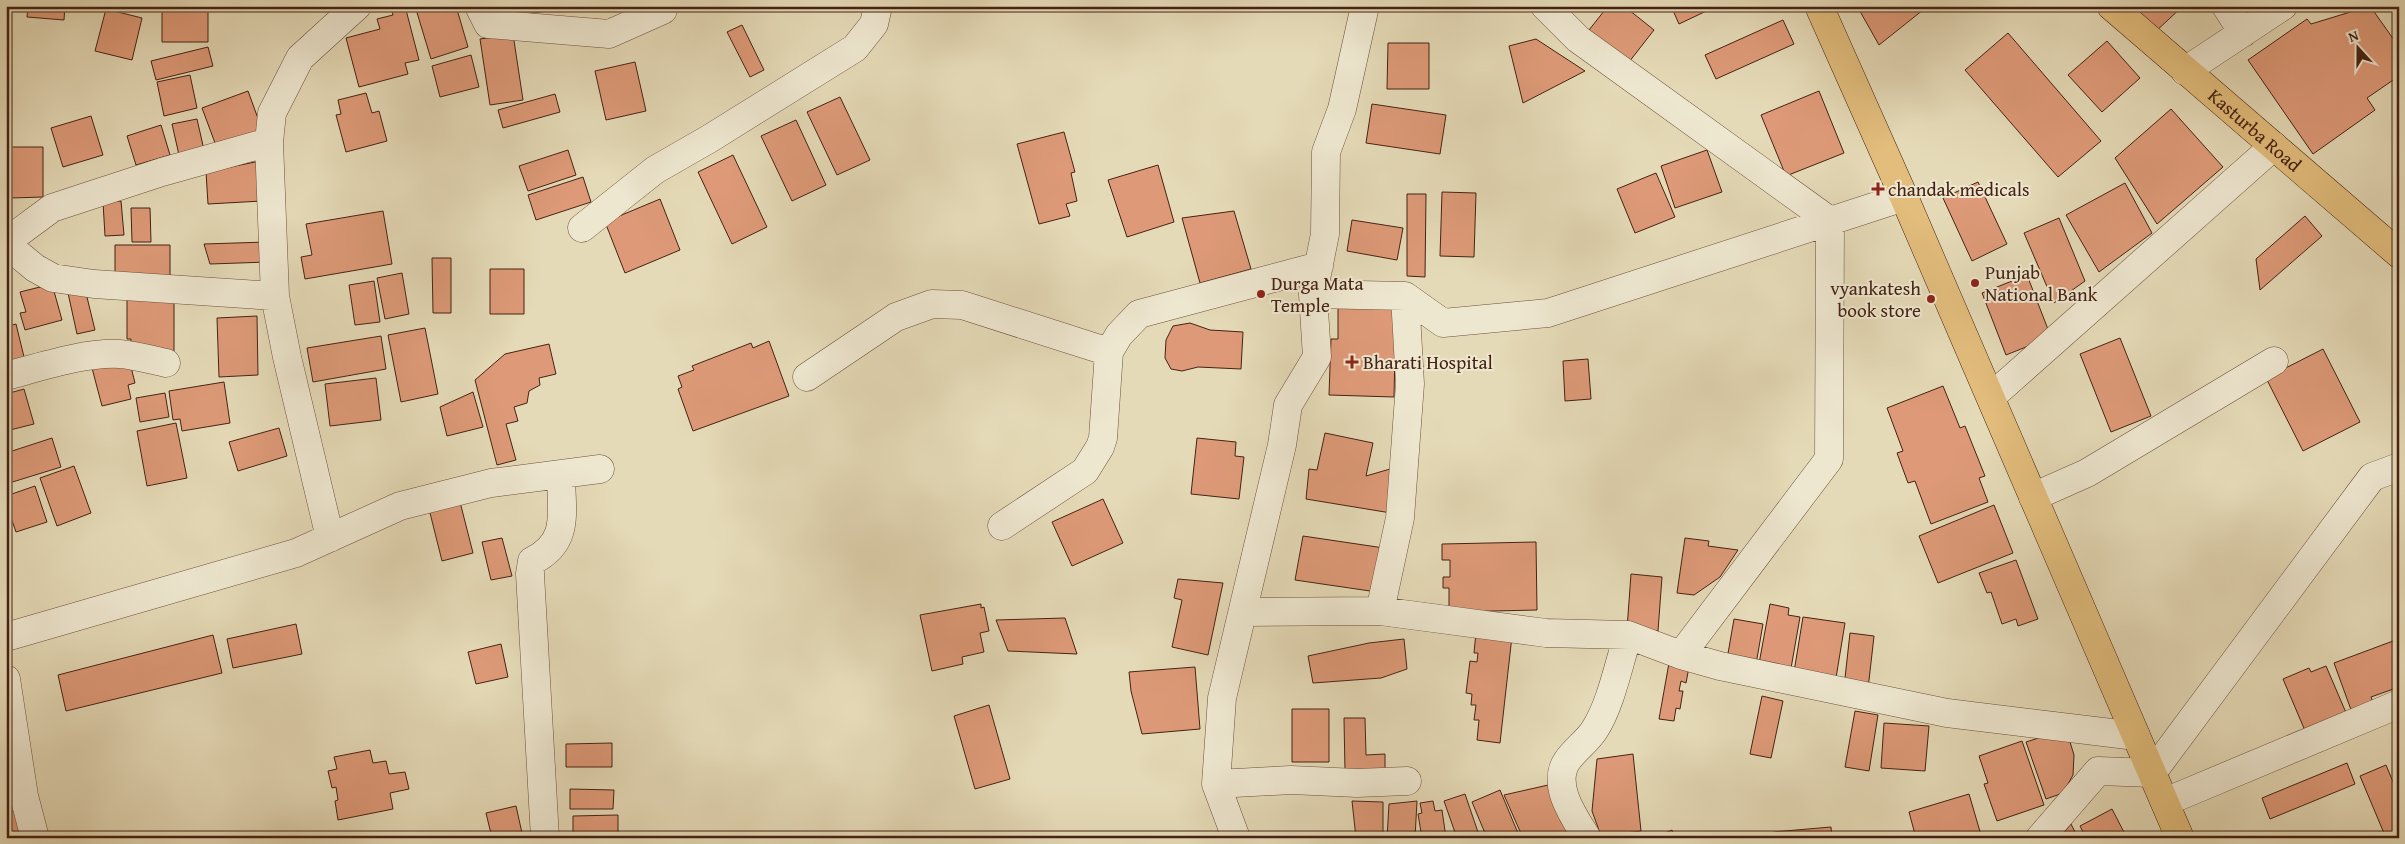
<svg xmlns="http://www.w3.org/2000/svg" width="2405" height="844" viewBox="0 0 2405 844" font-family="'Gentium Book Plus',serif">
  <style>
    .building { fill: #de9a78; stroke: #452213 }
    .lines { fill: none; stroke-linecap: round; stroke-linejoin: round }
    .minor-casing { stroke: #6d503c; stroke-width: 29 }
    .major-casing { stroke: #452213; stroke-width: 29 }
    .minor { stroke: #eee7d0; stroke-width: 28 }
    .major { stroke: #e2bd7c; stroke-width: 28 }
    .poi-dot { fill: #8f2418; stroke: #eee7d0; stroke-width: 2 }
    .labels { text-anchor: middle; stroke-width: 4; stroke-linejoin: round; paint-order: stroke }
    .street-label { font-size: 19px; fill: #452213; stroke: #eee7d0 }
    .poi-label { font-size: 19px; fill: #452213; stroke: #eee7d0; text-anchor: start }
  </style>
  <rect width="100%" height="100%" fill="#e5dab7"/>
  <filter id="stains"><feTurbulence type="fractalNoise" baseFrequency=".004" numOctaves="4"/><feColorMatrix values="0 0 0 0 .2 0 0 0 0 .09 0 0 0 0 .02 0 0 0 .5 -.17"/></filter>
  <radialGradient id="worn" r=".72"><stop offset=".6" stop-color="#630" stop-opacity="0"/><stop offset="1" stop-color="#630" stop-opacity=".3"/></radialGradient>
  <path class="building" d="M28,6H65L64,20L27,17Z
    M162,6H208V42H162Z
    M405,6L419,60L405,63L408,74L359,87L346,38L380,29L377,19L393,15L391,8Z
    M415,6H456L468,47L431,59Z
    M498,6H561L562,9L504,17Z
    M1242,6H1291V10L1242,11Z
    M1608,6H1624L1654,30L1629,62L1589,30Z
    M1671,6H1717L1679,24Z
    M1857,6H1928L1879,45Z
    M2129,6H2183L2154,33Z
    M2370,6L2399,47V76L2367,98L2375,110L2313,154L2248,60L2307,19L2311,24Z
    M106,9L142,18L132,60L95,51Z
    M1783,20L1794,44L1716,79L1705,55Z
    M742,25L764,70L750,77L727,32Z
    M2008,33L2101,141L2058,177L1965,70Z
    M513,34L523,100L490,105L480,39Z
    M1536,39L1585,71L1523,103L1509,46Z
    M2107,41L2140,78L2102,112L2068,75Z
    M1388,43H1429V89H1387Z
    M208,47L213,66L156,80L151,61Z
    M471,55L479,87L440,97L432,66Z
    M635,62L646,111L606,120L595,71Z
    M190,75L197,108L164,116L157,82Z
    M248,91L264,135L218,151L202,108Z
    M1819,91L1844,153L1786,176L1761,115Z
    M366,93L372,113L379,111L387,141L346,152L336,115L341,114L338,100Z
    M555,94L560,112L503,128L498,110Z
    M840,97L870,160L837,175L807,112Z
    M1372,104L1446,115L1440,154L1366,143Z
    M2171,109L2223,167L2157,224L2115,158Z
    M91,116L103,155L63,167L51,128Z
    M197,119L204,150L179,155L172,124Z
    M796,120L826,185L792,201L761,136Z
    M161,125L170,155L136,165L127,136Z
    M1064,132L1075,172L1071,173L1077,201L1066,204L1070,216L1039,224L1017,144Z
    M10,147H43V197L11,198Z
    M568,150L576,175L528,191L519,166Z
    M1707,150L1722,192L1675,208L1661,166Z
    M733,155L767,227L732,244L698,172Z
    M260,161L262,201L208,204L206,172Z
    M1158,165L1174,222L1127,237L1108,180Z
    M1656,173L1675,217L1635,233L1617,189Z
    M583,177L591,202L536,220L528,195Z
    M1978,182L2007,244L1972,261L1943,198Z
    M2125,183L2152,233L2099,272L2066,215Z
    M1442,192L1476,193L1474,257L1440,256Z
    M1407,194H1426L1425,277L1407,276Z
    M660,199L680,250L625,273L605,222Z
    M121,201L124,235L105,236L103,202Z
    M131,208H150L151,242H132Z
    M383,211L392,264L305,279L301,257L312,255L306,224Z
    M1234,211L1251,269L1200,283L1182,218Z
    M2305,216L2322,236L2260,290L2256,259Z
    M2059,218L2085,281L2054,303L2024,233Z
    M1352,220L1403,228L1397,260L1347,251Z
    M267,242L268,262L210,264L204,244Z
    M115,245H170V282H115Z
    M432,258H451V313H433Z
    M490,269H524V314H490Z
    M402,273L409,314L385,319L377,278Z
    M2027,275L2051,337L2006,355L1982,293Z
    M374,281L380,322L355,325L349,285Z
    M52,284L62,320L25,330L20,313L26,312L20,292Z
    M85,289L95,330L77,334L68,293Z
    M174,293V355L131,356V339H127V294Z
    M1396,306L1394,397L1329,395L1331,339H1338V308Z
    M257,316L258,375L219,377L217,318Z
    M1190,323L1210,330L1243,332L1241,369L1198,367L1182,371L1171,369L1165,358L1166,340L1173,326Z
    M16,324L25,361L6,365V327Z
    M425,328L438,394L401,402L388,335Z
    M381,336L386,369L313,382L307,348Z
    M2120,338L2151,416L2111,432L2080,354Z
    M769,341L789,396L693,431L678,389L682,387L678,376L694,370L692,366L751,343L753,348Z
    M549,344L556,374L539,378L540,385L529,391L527,403L514,407L518,421L506,424L516,460L497,465L475,380L505,354Z
    M2323,349L2360,422L2303,451L2266,378Z
    M1588,359L1591,399L1565,401L1563,361Z
    M130,363L135,383L128,385L131,399L102,406L92,368Z
    M376,378L381,420L330,426L325,384Z
    M224,382L230,423L182,431L180,419L173,420L169,391Z
    M1943,386L1960,428L1965,426L1985,476L1979,478L1988,502L1931,524L1915,481L1908,483L1897,453L1903,451L1887,408Z
    M24,389L34,424L6,431V394Z
    M473,392L483,427L447,436L440,407Z
    M165,393L169,417L140,422L136,398Z
    M176,423L187,478L147,486L137,431Z
    M279,428L287,456L238,471L229,442Z
    M1325,433L1373,443L1366,476L1390,469L1391,513L1306,499L1309,469L1317,470Z
    M52,438L61,467L6,484V453Z
    M1197,438L1236,442L1235,456L1244,457L1239,499L1191,494Z
    M74,466L91,513L57,526L40,478Z
    M35,486L47,522L16,532L6,503V496Z
    M459,498L473,553L442,561L428,505Z
    M1103,499L1123,543L1072,566L1052,522Z
    M1994,505L2013,553L1938,583L1919,536Z
    M1303,536L1384,548L1377,592L1295,580Z
    M502,538L512,576L491,580L482,542Z
    M1685,538L1709,541L1708,546L1738,550L1720,577L1694,595L1677,593Z
    M1536,542L1537,610L1449,612V588H1443V577H1450V560H1442V544Z
    M2016,560L2038,619L2018,626L2016,619L2002,624L1991,592L1987,593L1979,573Z
    M1631,574L1662,577L1658,631L1627,629Z
    M1178,579L1223,583L1208,655L1172,647L1182,600L1174,598Z
    M981,604V608L984,607L989,631L980,633L984,652L962,657L963,664L932,671L920,615Z
    M1770,604L1789,608L1788,615L1800,617L1790,674L1758,669Z
    M1803,617L1845,623L1835,684L1793,678Z
    M1065,618L1077,654L1008,651L996,620Z
    M1734,619L1763,624L1755,670L1726,665Z
    M296,624L302,654L233,668L227,639Z
    M1476,632L1512,636L1500,743L1477,740L1479,720H1474L1476,705H1471L1472,694L1466,693L1470,661L1477,662L1478,653H1474Z
    M1850,633L1874,636L1868,689L1844,687Z
    M213,635L222,673L66,711L58,675Z
    M1404,639L1407,669L1381,678L1313,683L1308,656L1369,643Z
    M2393,641L2399,657V687L2371,697L2376,710L2354,718L2334,663Z
    M501,644L508,677L476,684L468,652Z
    M1669,663L1689,667L1686,683L1681,681L1679,691H1683L1680,709L1676,708L1674,721L1659,719Z
    M2326,666L2347,715L2306,733L2283,679L2309,668L2311,672Z
    M1195,667L1200,729L1142,734L1131,691L1129,672Z
    M1762,696L1783,701L1771,758L1750,754Z
    M989,705L1010,779L975,789L954,716Z
    M1292,709H1329V762H1292Z
    M1855,711L1878,715L1869,771L1845,767Z
    M1344,718H1365L1366,755L1385,754V770L1345,771Z
    M1884,723L1929,726L1925,771L1881,768Z
    M2066,729L2074,755L2073,775L2063,793L2046,799L2026,742Z
    M2022,741L2044,805L1997,821L1984,784L1988,783L1979,756Z
    M612,743V767H566V744Z
    M370,750L373,763L386,761L389,774L405,772L409,789L390,793L393,809L338,820L335,801L338,800L336,787L332,788L328,771L337,769L334,757Z
    M1633,754L1641,831L1601,836L1592,811L1597,759Z
    M2347,763L2355,784L2270,819L2262,798Z
    M2386,765L2399,796V838H2386L2360,776Z
    M1557,783L1576,827L1561,838H1523L1504,795Z
    M570,789L614,790L613,809H570Z
    M1500,790L1520,838H1487L1472,802Z
    M1465,794L1480,838H1457L1444,801Z
    M1969,794L1981,835L1971,838H1916L1909,812Z
    M1352,801L1383,802V838H1356Z
    M1417,801L1415,838H1387L1389,804Z
    M1433,801L1435,811L1442,810L1446,838H1422L1418,814L1422,813L1420,803Z
    M516,806L522,833L503,838H492L486,813Z
    M2112,809L2127,838H2086L2080,826Z
    M14,811L23,838H6V814Z
    M618,815V838H573V816Z
    M2071,824L2078,838H2059Z
    M1831,827L1832,838H1773V832Z
    M1672,830L1675,838H1653Z"/>
  <g class="lines">
    <g class="minor-casing">
      <path id="minor" d="M479,6L488,24L609,34L663,10L662,6
        M2226,6L2243,33
        M2185,71L2283,6
        M269,142L275,296L287,357L330,538
        M582,228L655,170L709,139L855,48L874,24L878,6
        M6,242L52,208L162,172L269,142L272,113L300,58L357,6
        M6,244L35,268L53,278L94,284L275,296
        M1313,294L1405,296L1443,323L1548,313L1904,197
        M6,376C40,367 85,352 120,354C135,355 151,360 166,363
        M807,377L896,317L932,304L962,305L1109,352
        M1991,397L2274,146
        M2033,497L2087,473L2274,361
        M1002,526L1085,471L1100,447L1103,438L1109,352L1119,335L1139,314L1319,266
        M1380,611L1400,518L1410,384L1405,296
        M1244,612L1380,611L1546,633L1628,635L1681,655L1829,459L1830,221L1578,39L1545,6
        M6,637L296,553L400,506L491,483L600,469
        M1681,655L1720,666L1947,713L2136,736
        M6,679L24,796L35,838
        M1216,784L1291,780L1357,783L1407,781
        M2165,802L2399,704
        M545,838L530,574L532,561C571,542 561,511 561,474
        M1236,838L1216,784L1222,698L1282,445L1288,405L1317,357L1313,294L1325,234L1326,152L1342,109L1365,6
        M1587,838C1574,817 1551,785 1567,761C1575,749 1588,741 1595,729C1611,704 1619,663 1628,635
        M2040,838L2098,771L2152,773L2372,477L2399,467"/>
    </g>
    <g class="major-casing">
      <g id="major">
        <path d="M1819,6L1904,197L2180,838"/>
        <path id="s1" d="M2111,6L2399,254"/>
      </g>
    </g>
    <use href="#minor" class="minor"/>
    <use href="#major" class="major"/>
  </g>
  <g class="poi-dot">
    <path d="M1875.5 181.5h5v5h5v5h-5v5h-5v-5h-5v-5h5z"/>
    <circle cx="1975" cy="283" r="5"/>
    <circle cx="1261" cy="294" r="5"/>
    <circle cx="1931" cy="299" r="5"/>
    <path d="M1349.5 354.5h5v5h5v5h-5v5h-5v-5h-5v-5h5z"/>
  </g>
  <g class="labels">
    <g class="street-label">
      <text dy="7" stroke="none"><textPath href="#s1" startOffset="190">Kasturba Road</textPath></text>
    </g>
    <g class="poi-label">
      <text x="1888" y="196">chandak medicals</text>
      <text x="1985" y="279">Punjab<tspan x="1985" dy="22">National Bank</tspan></text>
      <text x="1271" y="290">Durga Mata<tspan x="1271" dy="22">Temple</tspan></text>
      <text x="1921" y="295" text-anchor="end">vyankatesh<tspan x="1921" dy="22">book store</tspan></text>
      <text x="1363" y="369">Bharati Hospital</text>
    </g>
  </g>
  <rect width="2405" height="844" fill="none" stroke="#e5dab7" stroke-width="25"/>
  <rect x="8" y="8" width="2390" height="829" fill="none" stroke="#452213" stroke-width="2.5"/>
  <rect x="12" y="12" width="2380" height="819" fill="none" stroke="#452213"/>
  <g transform="translate(2358 48) rotate(339)" stroke="#eee7d0" stroke-width="4" paint-order="stroke">
  <path d="M0-4L9 19L0 12L-9 19Z" fill="#452213"/>
  <text y="-8" font-size="14" font-weight="bold" text-anchor="middle" fill="#452213">N</text>
  </g>
  <rect width="100%" height="100%" filter="url(#stains)"/>
  <rect width="100%" height="100%" fill="url(#worn)"/>
</svg>
